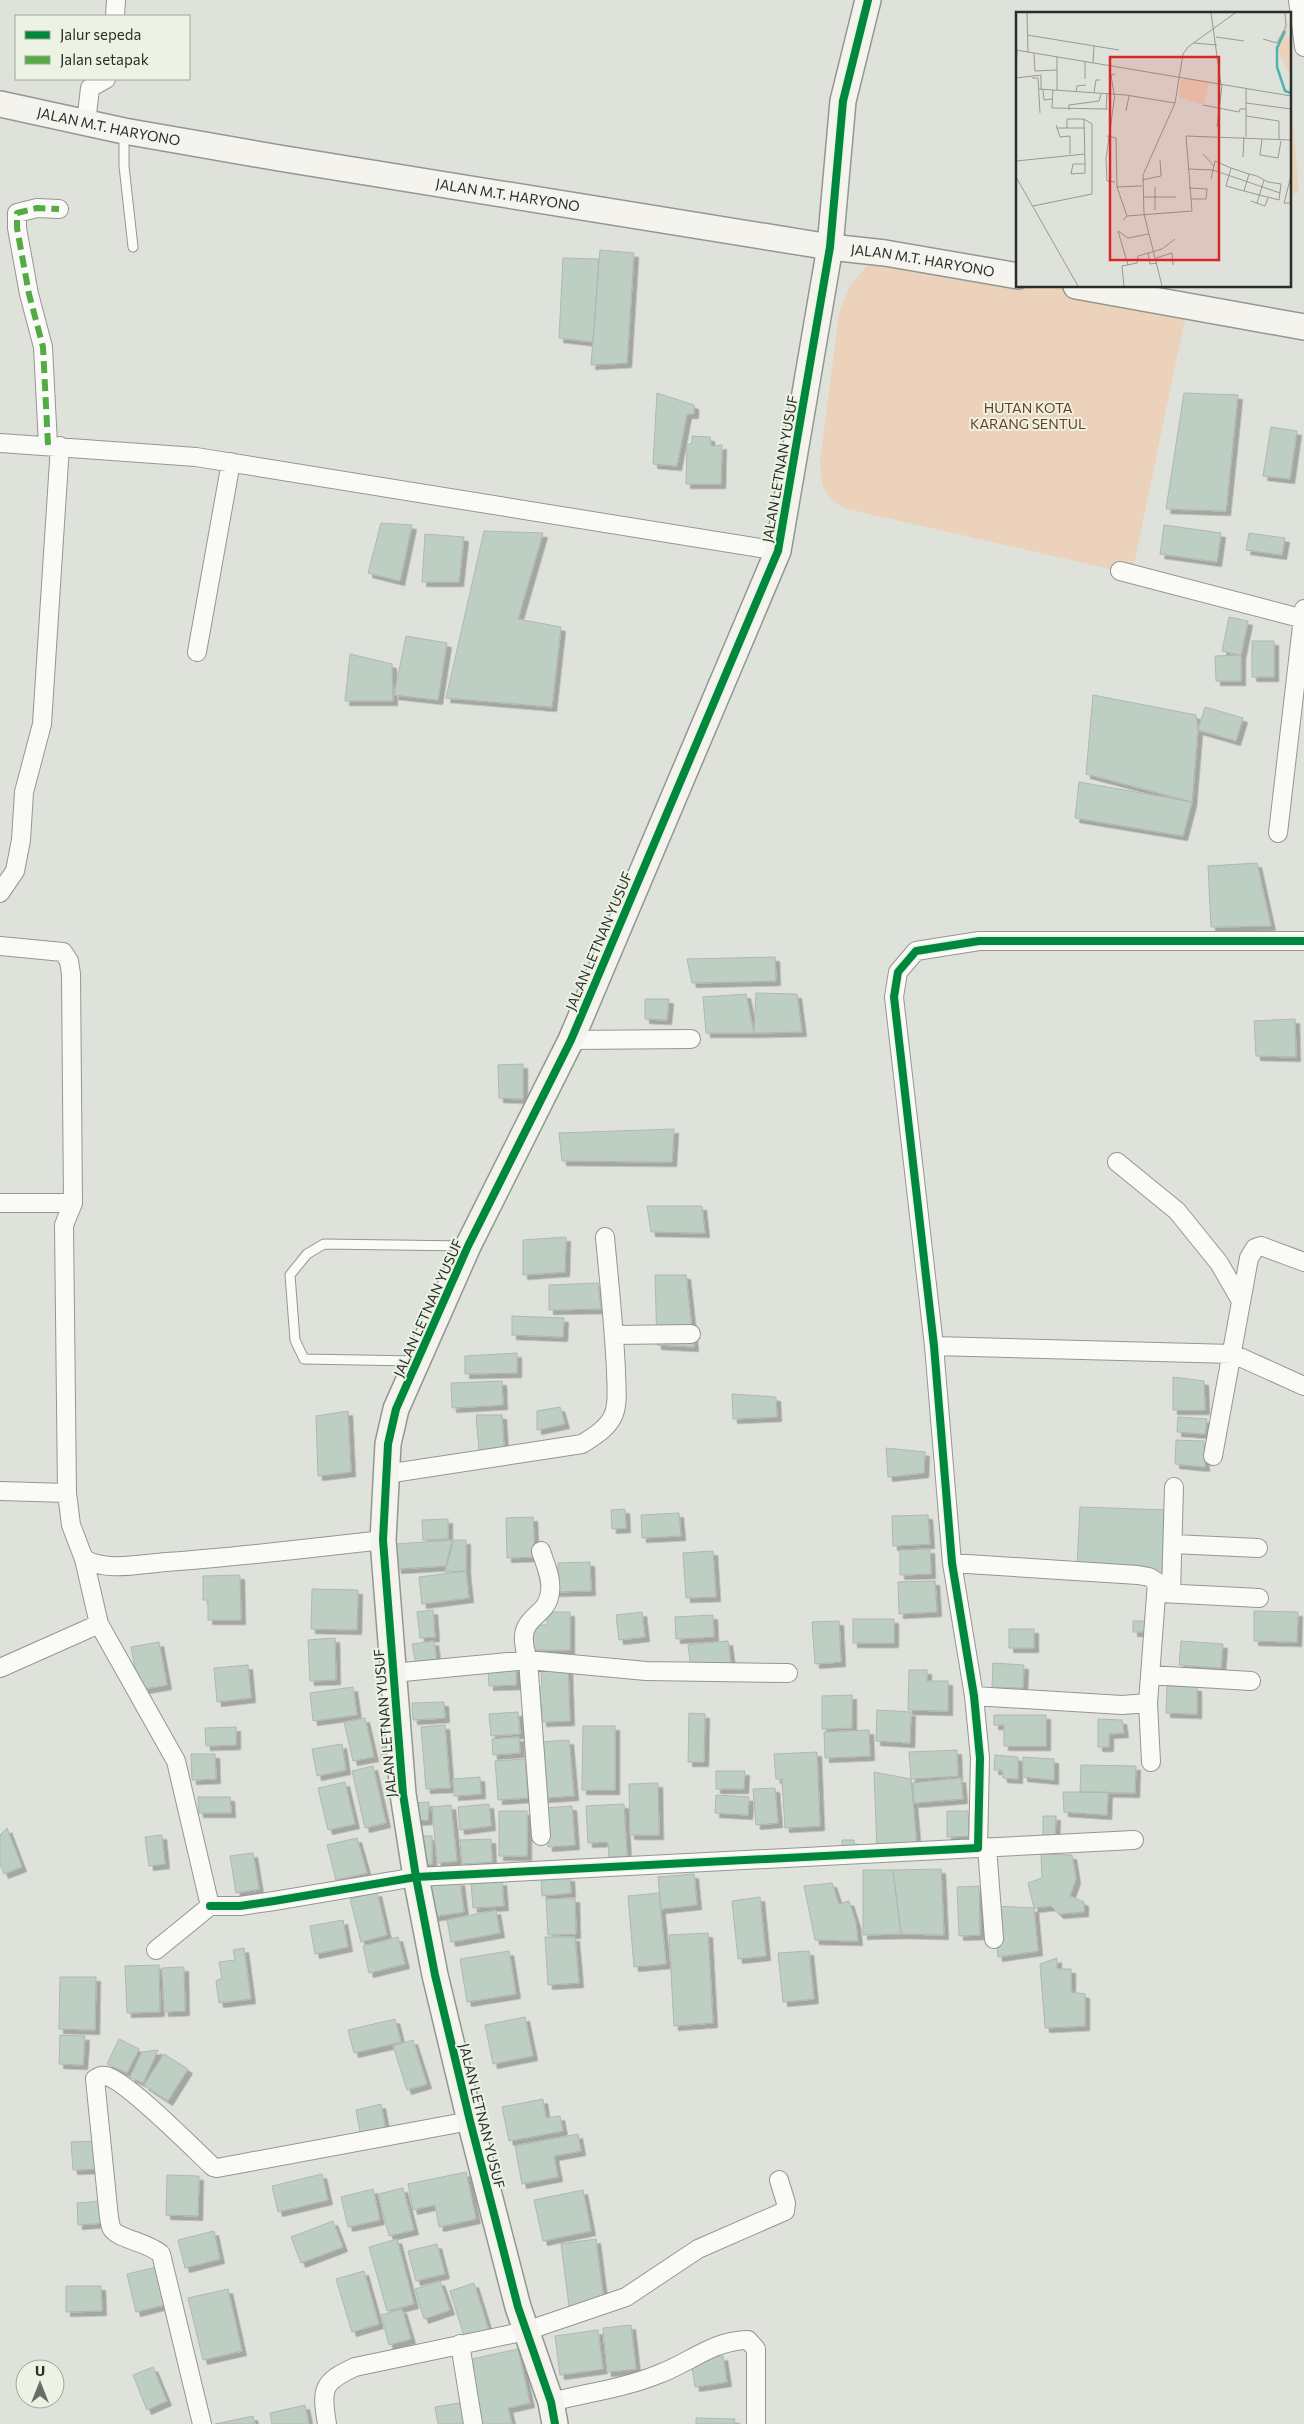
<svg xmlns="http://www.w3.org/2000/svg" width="1304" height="2424" viewBox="0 0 1304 2424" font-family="Commissioner,sans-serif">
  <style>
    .green { fill: #ecd2ba }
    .building { fill: #bdcfc2; stroke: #b2b6b1; filter: url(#shadow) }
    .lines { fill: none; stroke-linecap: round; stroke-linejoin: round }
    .lane-casing { stroke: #949791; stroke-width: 11 }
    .street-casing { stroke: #949791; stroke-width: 20 }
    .secondary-casing { stroke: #949791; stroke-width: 28 }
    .lane { stroke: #fafbf9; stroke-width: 9 }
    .street { stroke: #fafbf9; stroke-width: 18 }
    .secondary { stroke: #f4f3ed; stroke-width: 25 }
    .quiet { stroke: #54ab44; stroke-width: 6; stroke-dasharray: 12 6; stroke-linecap: butt }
    .cycleway-casing { stroke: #edf3e4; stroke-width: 11 }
    .cycleway { stroke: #00873e; stroke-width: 8 }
    .labels { text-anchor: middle; stroke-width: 4; stroke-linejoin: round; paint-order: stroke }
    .street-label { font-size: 14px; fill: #2b2e28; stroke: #edf3e4 }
    .park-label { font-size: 14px; fill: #6c3e17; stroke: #edf3e4 }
    .inset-river { fill: none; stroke: #4db3af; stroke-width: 2.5 }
    .inset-road { fill: none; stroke: #979a93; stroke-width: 1 }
    .view { fill: #d62828; fill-opacity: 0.15; stroke: #d62828; stroke-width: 2.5 }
    .inset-edge { fill: none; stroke: #2b2e28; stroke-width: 2.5 }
  </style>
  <defs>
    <filter id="shadow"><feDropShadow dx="4.5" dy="4.5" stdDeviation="0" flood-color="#0004"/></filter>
  </defs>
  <rect width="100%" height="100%" fill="#dfe2da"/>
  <path class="green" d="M1290,108H1292L1299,193H1290Z
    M884,255L1018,286H1058L1187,309L1132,574L843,508C822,494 822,487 820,462L839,313L850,285L866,267Z"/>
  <path class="building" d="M600,250L634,253L627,363L591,365Z
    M563,258L599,259L593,342L559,338Z
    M657,393L694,405V414H687L677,466L653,464Z
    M1184,393L1238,395L1226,511L1166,509Z
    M1271,427L1297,431L1290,479L1263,476Z
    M692,436L710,437L711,446L722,445L721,484H686L687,445L692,443Z
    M381,523L412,525L400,581L368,573Z
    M1164,525L1221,533L1217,562L1160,554Z
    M484,531L543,533L518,619L561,627L552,707L446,698Z
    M1249,533L1285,538L1282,555L1246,550Z
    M425,534L464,537L459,582H422Z
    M1229,617L1248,621L1241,655L1222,651Z
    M406,636L447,643L438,700L394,695Z
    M1252,641H1274V677H1252Z
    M350,654L392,664L393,701H345Z
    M1241,655V681H1216L1215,656Z
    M1093,695L1196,715L1198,730L1192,802L1086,774Z
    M1205,707L1243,718L1236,741L1198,730Z
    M1079,782L1192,802L1183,836L1075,818Z
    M1257,863L1271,926L1211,927L1208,866Z
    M775,957L776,981L692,983L687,959Z
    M756,993L797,994L802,1032L754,1033Z
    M746,994L754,1033H706L703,997Z
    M645,999H669L667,1020L645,1019Z
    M1295,1019L1296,1057L1256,1056L1254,1021Z
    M523,1064V1099L499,1098L498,1065Z
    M674,1129L672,1162L562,1161L559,1133Z
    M647,1206H702L705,1233L651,1232Z
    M566,1237L565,1272L523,1275V1240Z
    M655,1275H686L694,1347L657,1345Z
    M598,1283L601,1309L549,1310V1285Z
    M512,1316L564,1318L563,1337L512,1335Z
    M517,1353V1373L465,1374V1356Z
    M1173,1377L1204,1381L1205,1410H1173Z
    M502,1381L503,1405L452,1408L451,1383Z
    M732,1394L776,1397L777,1417L733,1419Z
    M560,1407L565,1424L537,1430V1411Z
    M348,1411L351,1472L318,1476L316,1416Z
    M476,1415H502L504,1447L479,1450Z
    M1178,1417L1207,1419L1205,1434L1177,1432Z
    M1176,1440L1204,1441L1205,1467L1175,1464Z
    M886,1448L925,1452L924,1473L888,1477Z
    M1080,1507L1169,1510L1165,1574L1077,1566Z
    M625,1509L626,1528L612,1529L611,1510Z
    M679,1513L681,1536L642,1538L641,1515Z
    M928,1515L930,1544L893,1546L892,1516Z
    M533,1517L535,1557L507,1558L506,1518Z
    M448,1519V1539L423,1540L422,1520Z
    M452,1540L446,1566L397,1569L396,1544Z
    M454,1540H466V1571L445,1572Z
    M930,1549L931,1574L900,1575V1550Z
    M713,1551L716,1597L686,1598L683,1553Z
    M590,1562L591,1591L551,1592L550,1576H558V1563Z
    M466,1571L469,1598L422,1604L419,1577Z
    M240,1575L241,1620H208V1600H203V1576Z
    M935,1581L937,1612L899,1614L898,1582Z
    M312,1589L358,1590L357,1630L311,1629Z
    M433,1610L435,1637L420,1638L417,1612Z
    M1254,1611L1298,1612L1297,1642L1254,1641Z
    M547,1612H570V1650H530V1625H547Z
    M642,1612L645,1637L619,1640L616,1615Z
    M713,1615L714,1637L676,1639L675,1617Z
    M853,1619H894V1643H853Z
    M839,1621L841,1662L815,1664L812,1622Z
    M1133,1621H1148V1632H1133Z
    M1009,1629H1034V1648H1009Z
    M335,1638L336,1680L310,1681L308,1640Z
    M434,1641L437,1663L416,1666L412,1644Z
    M728,1641L731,1664L691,1668L688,1645Z
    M1181,1641L1223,1644L1221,1668L1179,1665Z
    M159,1642L167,1685L139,1690L131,1647Z
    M993,1663L1024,1665L1023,1688L992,1687Z
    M248,1665L251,1698L217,1702L214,1668Z
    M516,1667V1685L489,1686L488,1668Z
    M568,1667L570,1721L542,1722V1705H535L534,1688L542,1687L541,1669Z
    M909,1670H927V1681H948V1711L908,1710Z
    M1167,1686L1197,1687V1714L1166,1713Z
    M353,1687L357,1715L313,1721L310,1693Z
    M852,1695V1728L822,1729V1696Z
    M444,1702L445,1718L413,1720L412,1703Z
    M877,1710L911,1712L910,1743L876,1741Z
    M518,1712L520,1734L491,1736L489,1714Z
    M689,1713L705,1714L704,1762H688Z
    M994,1715H1046V1746H1004V1725H994Z
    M365,1718L374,1757L353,1761L344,1722Z
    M1098,1719L1122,1720L1124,1733L1109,1734V1747H1098Z
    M445,1725L450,1788L426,1789L421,1727Z
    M583,1726H615V1790H582Z
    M236,1727V1745L206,1746L205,1728Z
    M869,1730L870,1756L825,1758L824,1732Z
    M519,1737L520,1753L493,1755L492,1739Z
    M569,1740L574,1796L544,1798L540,1742Z
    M342,1744L346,1770L317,1776L312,1749Z
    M382,1747H389V1758H381Z
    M957,1750L958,1776L911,1779L909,1752Z
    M817,1752L820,1826L785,1828L782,1779H776L774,1754Z
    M191,1754H215L216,1779L192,1780Z
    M995,1755L1018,1757V1779L1003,1778L1002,1770H994Z
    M1023,1757L1054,1759V1780L1023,1777Z
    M525,1759L528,1798L498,1800L495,1761Z
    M1081,1765L1136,1766L1135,1793L1080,1792Z
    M373,1766L386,1823L365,1828L352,1771Z
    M716,1771H745L744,1789H716Z
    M874,1772L911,1779L917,1848L877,1849Z
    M480,1777L481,1794L454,1796L453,1779Z
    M961,1778L963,1799L914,1803L913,1783Z
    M345,1782L355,1824L328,1830L318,1788Z
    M658,1783L659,1835H630L629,1784Z
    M775,1788L778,1823L756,1825L753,1789Z
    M1063,1792H1108L1107,1815L1064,1812Z
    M716,1795L749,1797L748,1815L715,1813Z
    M198,1797H230L231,1813H199Z
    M429,1802L428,1820L414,1821L413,1803Z
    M489,1804L491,1826L460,1830L458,1807Z
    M624,1804L627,1856L609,1857L608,1842L588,1843L586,1806Z
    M451,1805L457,1861L437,1863L432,1807Z
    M572,1806L575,1845L548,1847L545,1808Z
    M499,1811H527V1856H499Z
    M947,1811H968L969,1836L947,1837Z
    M1043,1816H1056L1055,1840H1043Z
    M7,1828L22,1867L4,1874L0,1864V1835Z
    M162,1835L165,1864L149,1866L145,1837Z
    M420,1836H432V1864H420Z
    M357,1838L367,1873L336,1880L327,1845Z
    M491,1839L492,1862L462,1864L460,1840Z
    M842,1840H854V1850H842Z
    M253,1853L259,1889L236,1893L230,1856Z
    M1041,1854L1072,1855L1076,1879L1070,1896L1084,1902V1912L1059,1914L1051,1906L1034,1908L1028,1883L1042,1878Z
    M941,1869L944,1935L901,1934L893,1870Z
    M863,1870H893L901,1934L863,1935Z
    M694,1874L697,1905L661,1909L658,1877Z
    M570,1877L571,1893L542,1896L541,1878Z
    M460,1881L464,1912L430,1917L426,1886Z
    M502,1881L504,1906L473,1908L471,1884Z
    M832,1883L839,1904L849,1901L856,1923L858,1941L815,1940L804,1886Z
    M979,1886L980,1935L959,1936L957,1887Z
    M377,1892L387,1935L361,1942L350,1899Z
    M659,1893L666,1964L634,1967L628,1896Z
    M760,1897L766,1956L738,1959L732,1901Z
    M575,1898L576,1934L548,1935L546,1899Z
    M995,1906L1034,1908L1038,1951L998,1957Z
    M496,1910L500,1933L451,1942L447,1920Z
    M343,1920L348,1947L315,1954L310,1926Z
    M708,1933L713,2023L674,2026L669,1935Z
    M398,1937L405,1964L369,1973L363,1946Z
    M545,1937H575L579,1983L548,1985Z
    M244,1948L251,1999L219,2003L216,1981L222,1978L219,1962L235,1960L233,1950Z
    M509,1951L516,1994L467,2002L460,1959Z
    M809,1951L814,1999L783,2002L778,1953Z
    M1057,1958V1969H1071V1992L1085,1994V2026L1045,2028L1040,1964Z
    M159,1965L160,2012L127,2013L125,1966Z
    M184,1967L185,2011L164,2012L162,1968Z
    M60,1977H96L95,2030L59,2029Z
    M525,2017L533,2056L493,2064L485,2025Z
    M395,2019L401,2042L354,2053L348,2030Z
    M60,2035L85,2036L83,2065L59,2064Z
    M119,2039L139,2049L127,2073L107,2064Z
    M413,2040L427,2084L407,2090L393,2046Z
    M158,2050L143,2083L130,2077L142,2052Z
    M164,2054L188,2069L168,2101L144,2085Z
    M543,2099L546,2118L560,2116L563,2131L509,2141L502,2107Z
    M381,2104L386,2131L361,2137L356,2110Z
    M578,2134L581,2151L554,2156L558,2177L522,2184L515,2146Z
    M99,2141L100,2169L73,2170L71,2142Z
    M466,2172L476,2219L439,2227L435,2205L413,2210L408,2184Z
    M322,2174L328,2200L278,2212L272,2186Z
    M167,2175L199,2176L198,2216L166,2215Z
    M403,2188L414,2230L389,2236L378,2194Z
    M373,2189L380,2220L348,2227L341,2197Z
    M583,2190L591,2231L543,2241L534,2200Z
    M103,2201L105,2223L78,2225L77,2203Z
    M333,2221L343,2247L301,2263L291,2237Z
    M214,2231L220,2259L185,2268L178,2240Z
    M397,2239L414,2304L387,2311L369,2247Z
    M596,2239L604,2301L569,2306L561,2244Z
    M437,2244L445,2274L416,2281L408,2251Z
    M157,2267L168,2304L136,2312L127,2274Z
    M364,2271L379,2324L352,2332L336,2279Z
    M440,2281L450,2310L424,2319L415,2289Z
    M474,2283L489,2331L465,2339L450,2291Z
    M66,2286H101L102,2311L66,2312Z
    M228,2289L242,2351L203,2360L188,2298Z
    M402,2309L411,2339L389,2345L381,2315Z
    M631,2325L636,2369L607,2372L603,2328Z
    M598,2330L603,2369L560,2375L555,2336Z
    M518,2349L530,2403L508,2408L512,2424H481L467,2360Z
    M723,2356L727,2382L695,2387L691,2360Z
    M153,2367L167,2401L147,2410L133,2375Z
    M465,2402L469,2424H438L435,2407Z
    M305,2405L309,2424H272L270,2413Z
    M253,2416L255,2424H215Z
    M696,2418L735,2419L734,2424H696Z"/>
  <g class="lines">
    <g class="lane-casing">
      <path id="lane" d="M124,132V166L133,247
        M416,1361L304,1359L295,1340L290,1275L307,1254L324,1244L466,1246"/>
    </g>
    <g class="street-casing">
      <path id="street" d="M1298,0L1304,47
        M115,16L116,0
        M86,123L90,88L106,79
        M0,443L196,457L778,551
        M48,445L43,347L29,294L17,228V213L37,208L59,209
        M1120,571L1304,619
        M197,652L231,462
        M1278,833L1304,609
        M0,893L15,871L21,840L24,792L42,724L60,446
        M0,946L63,952L69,961L71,974L73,1203L64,1225L67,1493L71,1525L84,1559C108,1572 140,1564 166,1562C239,1557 311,1548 383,1540
        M571,1040L691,1039
        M1117,1162L1177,1211L1219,1263L1241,1301
        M0,1203H73
        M615,1335L691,1334
        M934,1346L1233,1354L1304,1386
        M1213,1456L1249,1258L1255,1248L1261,1246L1304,1262
        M386,1474L582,1444C593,1437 607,1429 613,1416C619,1404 616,1384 616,1371C614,1326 609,1281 605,1237
        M0,1491L67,1493
        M1173,1544L1258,1548
        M84,1559L99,1624L176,1761L210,1906L156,1950
        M952,1563L1138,1575L1149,1577L1157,1582L1148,1703L1122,1705L974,1696
        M1161,1593L1259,1598
        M1171,1593L1174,1487
        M0,1668L99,1624
        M393,1673L528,1660L646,1671L788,1673
        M1150,1675L1251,1681
        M1148,1703L1151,1762
        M541,1836L528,1660C512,1612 547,1622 550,1592C552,1578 545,1564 541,1551
        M987,1847L994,1939
        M978,1848L1134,1840
        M210,1906H240L274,1901L416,1877L978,1848L980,1758L974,1696L952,1563L934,1346L894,997L898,972L916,951L979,941H1304
        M460,2344L473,2424
        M551,2402C586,2393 625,2388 659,2374C689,2363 714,2340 748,2340L756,2349V2424
        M202,2424L161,2254C149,2243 117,2238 112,2229C110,2226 110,2221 109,2218L95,2079C99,2076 102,2075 106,2076C127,2081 194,2149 213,2167L217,2168L470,2121
        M327,2424C321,2389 322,2382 355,2367L526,2331L626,2297L698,2249L785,2211L786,2203L779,2180"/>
    </g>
    <g class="secondary-casing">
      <g id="secondary">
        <path id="s1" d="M0,104L124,131L279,158L830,247L885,253L1018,276"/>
        <path d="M1076,286L1304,327"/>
        <path d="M555,2424L551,2402L518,2307L470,2121L435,1975L416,1877L403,1794L383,1540L388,1444L396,1409L468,1246L571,1040L778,551L830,247L843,101L868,0"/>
      </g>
    </g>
    <use href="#lane" class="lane"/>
    <use href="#street" class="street"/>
    <use href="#secondary" class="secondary"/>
    <path class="quiet" d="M48,445L43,347L29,294L17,228V213L37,208L59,209"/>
    <g class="cycleway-casing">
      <path id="cycleway" d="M210,1906H240L274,1901L416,1877L978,1848L980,1758L974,1696L952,1563L934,1346L894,997L898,972L916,951L979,941H1304
        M555,2424L551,2402L518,2307L470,2121L435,1975L416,1877L403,1794L383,1540L388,1444L396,1409L468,1246L571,1040L778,551L830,247L843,101L868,0"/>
    </g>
    <use href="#cycleway" class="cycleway"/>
  </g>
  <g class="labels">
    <g class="street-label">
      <text dy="5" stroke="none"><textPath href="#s1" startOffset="111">JALAN M.T. HARYONO</textPath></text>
      <text dy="5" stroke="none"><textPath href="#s1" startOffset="516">JALAN M.T. HARYONO</textPath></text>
      <text dy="5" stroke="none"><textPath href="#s1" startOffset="936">JALAN M.T. HARYONO</textPath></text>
      <text transform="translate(780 469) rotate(-80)" y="5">JALAN LETNAN YUSUF</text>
      <text transform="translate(599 941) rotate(-67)" y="5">JALAN LETNAN YUSUF</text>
      <text transform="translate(428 1308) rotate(-66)" y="5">JALAN LETNAN YUSUF</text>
      <text transform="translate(385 1723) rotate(-95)" y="5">JALAN LETNAN YUSUF</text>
      <text transform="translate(482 2116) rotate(76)" y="5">JALAN LETNAN YUSUF</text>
    </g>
    <g class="park-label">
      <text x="1028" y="413">HUTAN KOTA<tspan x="1028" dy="16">KARANG SENTUL</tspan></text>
    </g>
  </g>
  <g transform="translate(1016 12)">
    <rect width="275" height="275" fill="#dfe2da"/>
    <path d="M272,8L271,26L275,27L273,62L261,36ZM168,66L193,71L188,93L163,86L164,71Z" fill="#ecd2ba"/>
    <path class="inset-river" d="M269,19L261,36V55L269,79L275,81"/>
    <path class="inset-road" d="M11,1L12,40M195,1L205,73M11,23L103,38M200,25L228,29M247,27L261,31L270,14L269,1M178,31L201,33M0,38L275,84M18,41L19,59M77,51L78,34M0,58L1,39M19,59L41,58M0,66L25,63V77M16,66H22L24,101M69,67V49M23,77L110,83L159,91M230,77V125M27,78L28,88L36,87M37,78L36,96L92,97M41,78V45M60,80L61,74L70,73M78,81L80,68H84M98,82L95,63L99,62M99,82L90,147L91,169L99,170M230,91L275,97M187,93L223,100L224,97H230M90,97L91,82M53,98V93L83,89L85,82M110,99L113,84M230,104L263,109V128M68,107L69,152V161L55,162L57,152H69M40,113L44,125L54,124V142M201,115L206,73M41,116H69M91,124L100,126L101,175L126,174M246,127L244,143L262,146L265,129M187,142L198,154M227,145L228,125M0,149L69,142M172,157L197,158L264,181M275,164L268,191H275M0,165L62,274M195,167L199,149L215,156M126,168L145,164L144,148M101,175L111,204L107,208M173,176L191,177L190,187H175M228,179L263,188L265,172L252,170L241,164L233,162L215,156L210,174L228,179L233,162M127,185H160M235,189L249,194L252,186M241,191L248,168M17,194L76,182V112L68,107H51V116M139,198V175M111,204L176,199L170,124L275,128M132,241L134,252L141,251M140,246L156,241L157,253M112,253L102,219L112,226L133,222M108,274L106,254L121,251L122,244L146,237L159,227M146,274L128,202L127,163L159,91L167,42L172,35L219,1"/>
    <path class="view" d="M94,45H203V248H94Z"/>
    <rect width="275" height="275" class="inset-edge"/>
  </g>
  <rect x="15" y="15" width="175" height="65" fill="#edf3e4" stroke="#9fa499"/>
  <rect x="25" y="31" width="25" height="8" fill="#00873e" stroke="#9fa499"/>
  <text x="60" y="40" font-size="15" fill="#2b2e28">Jalur sepeda</text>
  <rect x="25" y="56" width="25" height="8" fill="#54ab44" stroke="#9fa499"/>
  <text x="60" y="65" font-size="15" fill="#2b2e28">Jalan setapak</text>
  <g transform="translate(40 2384)"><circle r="24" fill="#edf3e4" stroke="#9fa499"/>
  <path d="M0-4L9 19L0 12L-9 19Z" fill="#6a6d66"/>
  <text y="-8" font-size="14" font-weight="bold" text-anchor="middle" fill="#2b2e28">U</text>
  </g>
</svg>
